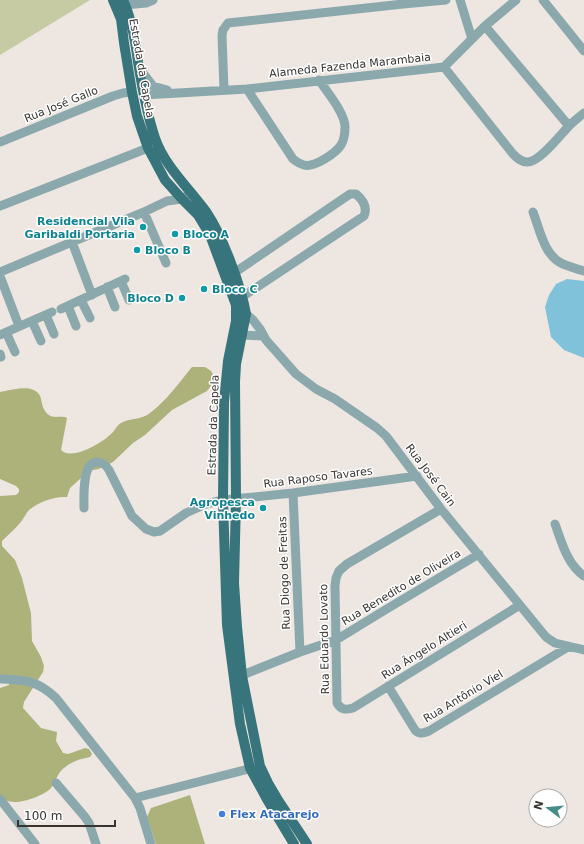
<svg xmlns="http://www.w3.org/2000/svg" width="584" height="844" viewBox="0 0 584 844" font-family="'DejaVu Sans',sans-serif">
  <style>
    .green { fill: #c7cba4 }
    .forest { fill: #adb27b }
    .water { fill: #81c2db }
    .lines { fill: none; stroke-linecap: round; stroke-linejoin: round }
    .minor { stroke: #8ba9ad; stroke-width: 9 }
    .major { stroke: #37747b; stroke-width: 10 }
    .culture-dot { fill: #0f9aa8; stroke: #fff; stroke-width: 1.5 }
    .shop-dot { fill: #3f7fe0; stroke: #fff; stroke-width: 1.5 }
    .labels { text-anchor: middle; stroke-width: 3; stroke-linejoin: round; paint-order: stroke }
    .street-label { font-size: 11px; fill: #373432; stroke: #fff }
    .culture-label { font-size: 11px; font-weight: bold; fill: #0d838f; stroke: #fff; text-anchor: end }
    .shop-label { font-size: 11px; font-weight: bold; fill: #366cbe; stroke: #fff; text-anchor: start }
  </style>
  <rect width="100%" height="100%" fill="#eee6e1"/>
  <path class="green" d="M0,0H90L0,55Z"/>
  <path class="forest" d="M192,367H205L211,371L214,376L213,383L207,391L172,410L145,435L133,443L113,462L99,469L87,471L80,479L70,488L67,497C55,496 38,502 29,510C25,514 24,519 20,523C15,529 8,535 2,541V546L15,560L22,578L31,613L32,641L41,657L44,666L43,672L24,702L23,708L41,728L57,732L56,741L63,753L68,754L85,748L89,749L92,754L90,757C81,759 72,761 64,768C57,773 56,782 51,788C45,795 23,803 14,802C8,802 4,799 0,796V688L9,685V683L0,678V496L16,495L19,492V489L16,486L0,479V392C12,390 37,382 41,399C42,405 44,412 49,415C54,419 61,415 67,418L61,450C72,461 102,443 111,434C115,431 116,426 121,423C129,418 142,420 150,413C166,401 179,383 192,367Z
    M190,795L205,844H156L147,817L151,808Z"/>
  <path class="water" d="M567,279L584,281V358L564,350L551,337L545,307L549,295L556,284Z"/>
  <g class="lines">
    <path class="minor" d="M460,0L472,39
      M543,0L584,51
      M125,5L146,3L153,0
      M485,26L569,126
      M444,67L513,154C517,158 521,162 527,162C539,163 561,134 569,126C574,121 579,117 584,113
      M139,68L153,86L167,90
      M247,89L293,159C297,162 300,164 304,165C314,168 336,153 341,145C344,140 345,132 345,127C345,113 327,92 319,80
      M224,90L222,35L223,30L228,23L403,4L446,0
      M144,95L247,89L444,67L485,26L516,0
      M0,142L113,96L123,93L132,92
      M0,206L148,148
      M144,212L166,263
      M533,212C540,230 544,256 563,264C570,267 577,269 584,271
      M72,242L92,295
      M0,272L144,212L167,201L182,199L191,193
      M234,273L350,194H356C363,200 368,207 364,216L242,297
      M0,276L19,326
      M121,281L129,300
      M107,287L115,307
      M81,300L90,318
      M68,306L76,326
      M61,309L125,279
      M246,314L253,320L260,329L266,340L296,374L316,389L335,399L377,428L386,436L441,509L546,637L555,643L584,650
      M46,315L54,334
      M32,321L41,341
      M236,331L243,335L263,336
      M6,332L15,352
      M0,335L52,312
      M0,354L1,357
      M293,493L300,652
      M84,508C84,498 82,464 96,462C103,462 106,465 109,470L132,516L146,529L154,532L160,531L186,513L206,504L223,500L293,493L417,476
      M441,509L347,564L339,571L336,578L335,586L337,703C341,710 346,710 353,708L520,605
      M555,524C562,543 567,564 584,576
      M235,678L300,652L336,640L385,610L479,554
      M0,679C25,680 37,680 56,698L135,798L140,808L151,844
      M388,686L415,730C419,735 424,733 429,731L568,647
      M56,783L85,817L89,823L96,844
      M135,798L256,767
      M0,799L35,844"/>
    <path class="major" d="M113,0L121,19L124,43L132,92L137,116L148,148L165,180L182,199L198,215L210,235L236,305V321L228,361L224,402L223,500L227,625L240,724L250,768L268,801L294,844
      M123,0C132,20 135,40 138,62C142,87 147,114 155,138C165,167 190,189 207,213C223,237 241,286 246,314L236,364L235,382L236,499L234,583L237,627L242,676L260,766L268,783L278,800L307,844"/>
  </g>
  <g class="culture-dot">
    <circle cx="143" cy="227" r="4"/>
    <circle cx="175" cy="234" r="4"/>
    <circle cx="137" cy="250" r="4"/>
    <circle cx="204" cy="289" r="4"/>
    <circle cx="182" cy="298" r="4"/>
    <circle cx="263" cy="508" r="4"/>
  </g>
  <circle class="shop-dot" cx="222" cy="814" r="4"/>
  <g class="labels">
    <g class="street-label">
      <text transform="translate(350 65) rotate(-6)" y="4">Alameda Fazenda Marambaia</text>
      <text transform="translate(142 68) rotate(80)" y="4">Estrada da Capela</text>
      <text transform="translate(61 104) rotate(-22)" y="4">Rua José Gallo</text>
      <text transform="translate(213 425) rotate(-88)" y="4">Estrada da Capela</text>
      <text transform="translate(431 475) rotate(53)" y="4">Rua José Cain</text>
      <text transform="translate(318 477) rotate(-7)" y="4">Rua Raposo Tavares</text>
      <text transform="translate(284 573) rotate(-92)" y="4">Rua Diogo de Freitas</text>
      <text transform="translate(401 587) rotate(-31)" y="4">Rua Benedito de Oliveira</text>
      <text transform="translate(324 639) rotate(-91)" y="4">Rua Eduardo Lovato</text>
      <text transform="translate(424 650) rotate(-32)" y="4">Rua Ângelo Altieri</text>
      <text transform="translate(463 696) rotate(-31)" y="4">Rua Antônio Viel</text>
    </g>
    <g class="culture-label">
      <text x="135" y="225">Residencial Vila<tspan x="135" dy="13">Garibaldi Portaria</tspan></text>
      <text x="183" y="238" text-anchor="start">Bloco A</text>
      <text x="145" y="254" text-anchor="start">Bloco B</text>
      <text x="212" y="293" text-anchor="start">Bloco C</text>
      <text x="174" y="302">Bloco D</text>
      <text x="255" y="506">Agropesca<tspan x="255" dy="13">Vinhedo</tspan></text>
    </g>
    <g class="shop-label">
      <text x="230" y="818">Flex Atacarejo</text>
    </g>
  </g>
  <g transform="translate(548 808) rotate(286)"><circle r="19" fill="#ffffff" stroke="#afaead"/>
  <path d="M0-3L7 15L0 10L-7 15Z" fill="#458d89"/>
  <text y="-6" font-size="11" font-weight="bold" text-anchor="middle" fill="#373432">N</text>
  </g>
  <path d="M18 820v6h97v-6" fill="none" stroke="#373432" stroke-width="2"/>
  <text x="24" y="820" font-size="12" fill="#373432" stroke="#ffffff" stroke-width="3" paint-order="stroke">100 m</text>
</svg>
